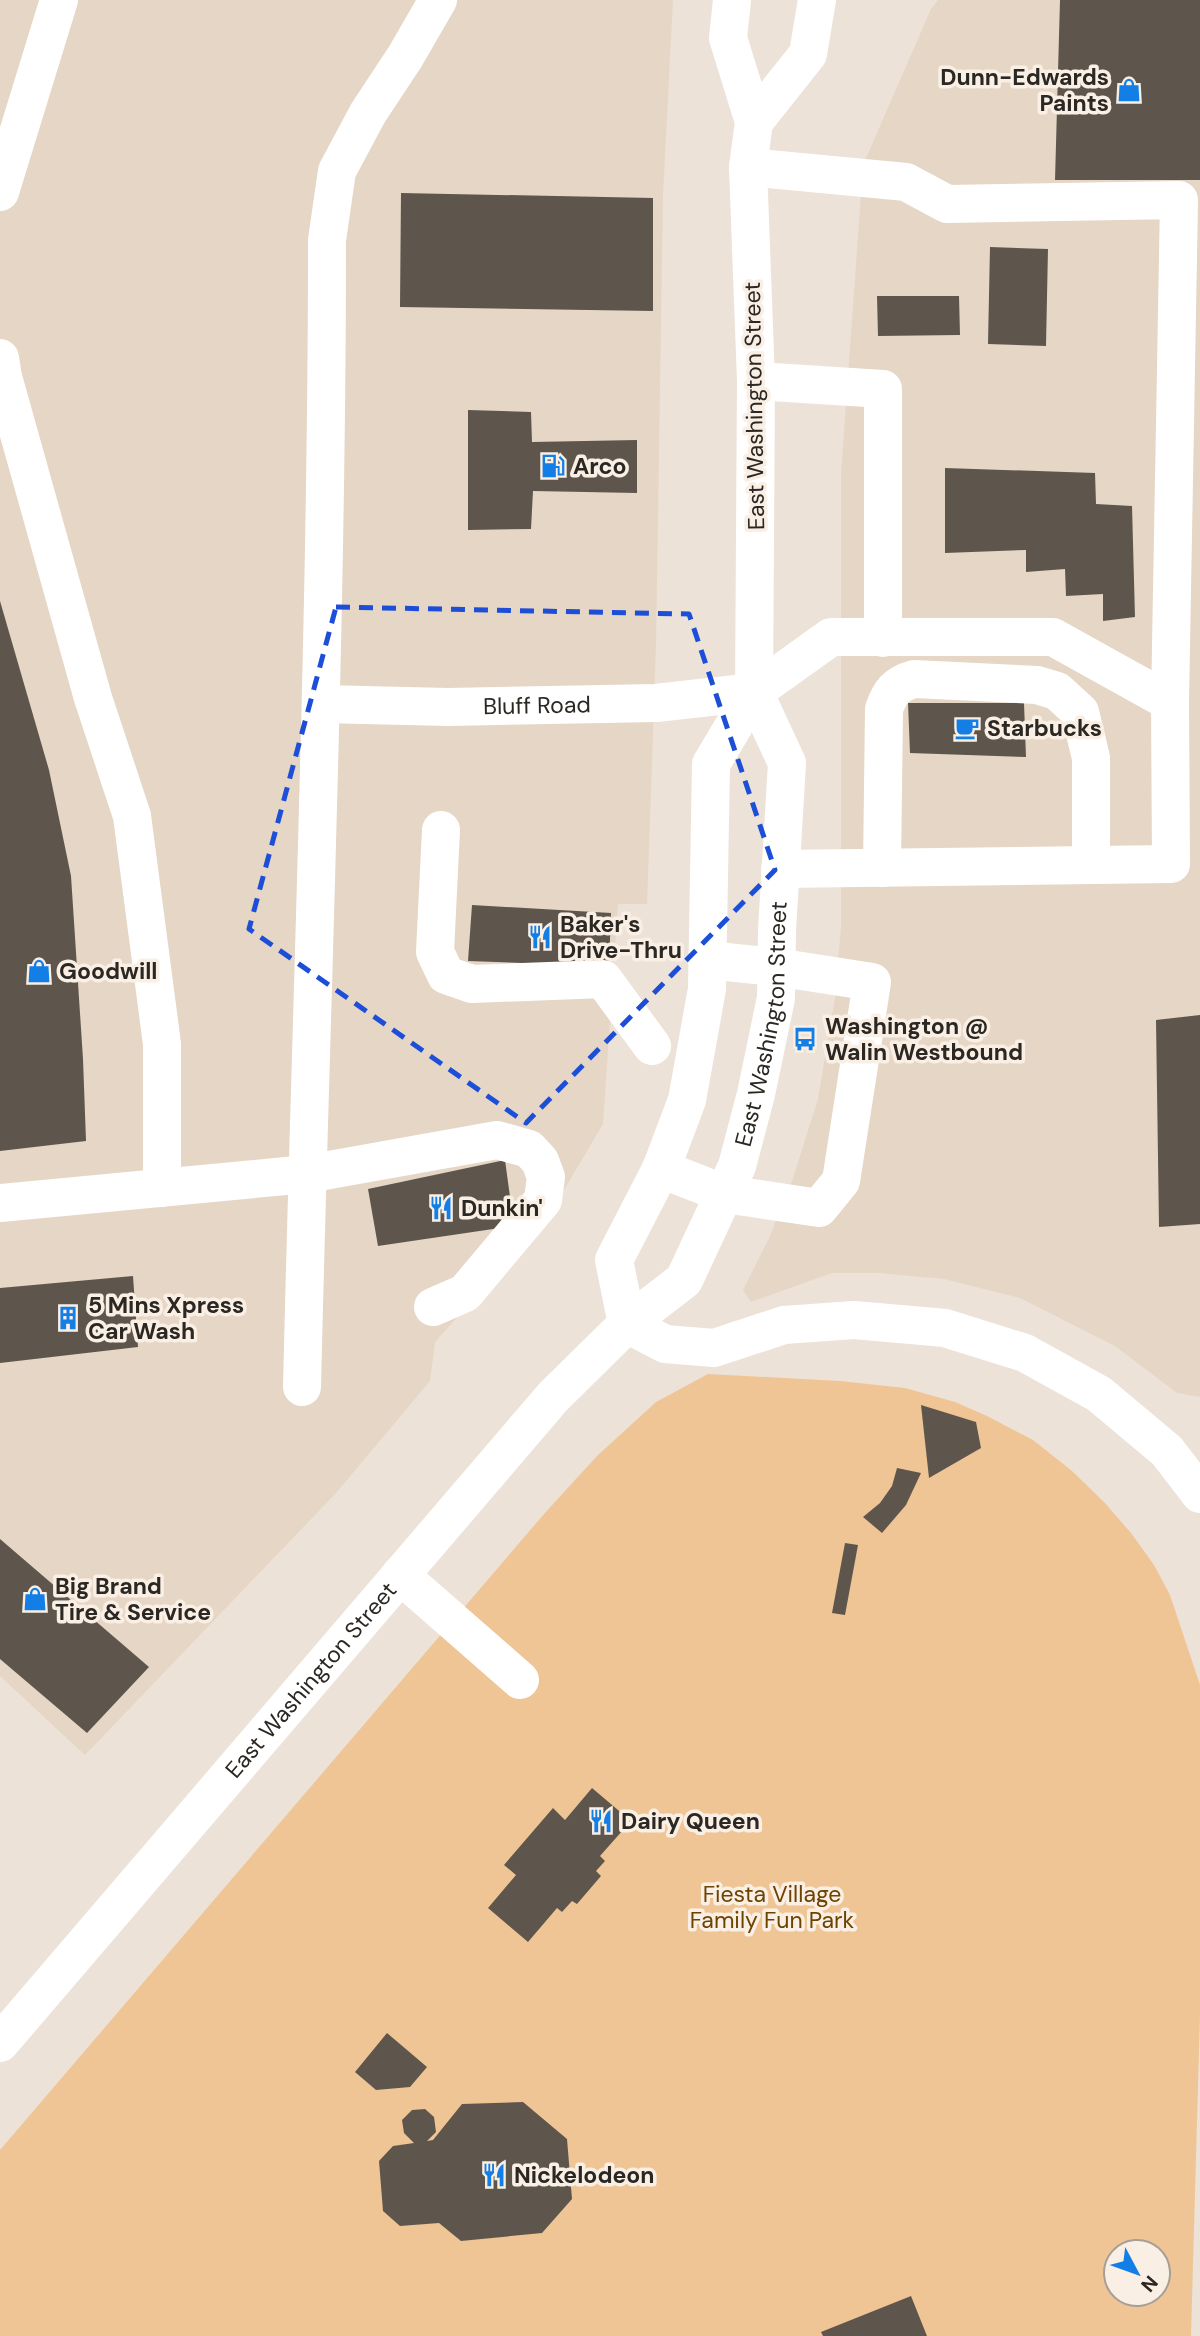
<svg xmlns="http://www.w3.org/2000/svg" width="1200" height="2336" viewBox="0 0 1200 2336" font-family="'DM Sans',sans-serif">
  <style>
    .built { fill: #e6d6c5 }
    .green { fill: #efc596; fill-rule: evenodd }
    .building { fill: #5e564c }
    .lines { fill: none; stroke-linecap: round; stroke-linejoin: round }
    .minor { stroke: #fff; stroke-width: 38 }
    .major { stroke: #fff; stroke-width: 38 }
    .highway { stroke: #fff; stroke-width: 38 }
    .marked { fill: none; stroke: #1d4ed8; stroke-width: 5; stroke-dasharray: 14 9; stroke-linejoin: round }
    .labels { text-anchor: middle; stroke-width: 7; stroke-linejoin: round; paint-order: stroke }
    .poi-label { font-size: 23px; font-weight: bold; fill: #2b2723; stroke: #faefe4; text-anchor: start }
    .street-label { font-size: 23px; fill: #2b2723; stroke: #faefe4 }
    .park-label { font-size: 23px; fill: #6d4300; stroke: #faefe4 }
  </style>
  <rect width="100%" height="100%" fill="#ede2d7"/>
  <path class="built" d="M0,0H673L663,194L656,645L647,904H618L603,1124L549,1215L435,1342L430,1381L336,1493L85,1755L0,1676Z
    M938,0H1200V1397L1177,1393L1115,1346L1020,1298L944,1279L879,1273H832L751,1302L743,1290L769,1238L792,1181L818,1099L835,998L841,927V475L863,165L931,9Z"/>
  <path class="green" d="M708,1374L840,1381L905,1388L955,1402L987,1416L1033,1440L1072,1471L1104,1502L1131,1533L1154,1565L1170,1595L1200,1685V2014L1191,2336H0V2150L544,1514L597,1456L656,1402ZM1116,2252H1158V2294H1116Z"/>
  <path class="building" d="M1060,0H1200V180H1055Z
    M401,193L653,198V311L400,307Z
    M990,247L1048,249L1046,346L988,344Z
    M877,296H959L960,335L878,336Z
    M468,410L531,412L532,442L637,440V493L533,491L531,529L468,530Z
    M945,468L1095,473L1096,504L1132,506L1135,617L1103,621V594L1066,596L1065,569L1026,572V550L945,553Z
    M0,601L49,770L71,876L83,1059L86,1141L0,1151Z
    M908,703H1024L1026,757L910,753Z
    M472,905L611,913L609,966L468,961Z
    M1200,1015V1224L1159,1227L1156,1020Z
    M505,1160L514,1226L378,1246L368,1189Z
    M133,1276L138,1347L0,1363V1288Z
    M921,1405L976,1422L981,1448L929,1478Z
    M897,1468L921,1473L906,1505L882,1533L863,1517L880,1503L892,1486Z
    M0,1539L149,1667L87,1733L0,1659Z
    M845,1543L858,1545L845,1615L832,1613Z
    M592,1788L631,1821L600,1856L605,1861L596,1871L601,1876L577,1904L572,1901L562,1912L557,1908L528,1942L488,1908L516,1875L504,1865L553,1808L565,1820Z
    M387,2033L427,2067L410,2087L376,2090L355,2072Z
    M523,2102L567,2139L572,2199L542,2233L461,2241L439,2223L400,2226L383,2211L379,2161L393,2146L414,2143L404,2133L402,2120L412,2110L425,2109L434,2117L436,2132L427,2141L433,2140L462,2104Z
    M911,2296L927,2336H823L821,2332Z"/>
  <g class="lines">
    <g class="minor">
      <path d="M748,167L906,182L947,204L1179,200L1170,702"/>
      <path d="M0,192L59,0"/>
      <path d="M0,358L3,377L93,698L132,816L162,1044V1188"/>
      <path d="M756,381L883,389V638"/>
      <path id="s1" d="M322,704L448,707L656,703L754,692L831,637H1053L1170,702L1171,864L780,869"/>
      <path d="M441,830L435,952L446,975L472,984L603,979L652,1046"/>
      <path d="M882,868L884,709C890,692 896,684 914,679L1037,685L1057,691L1080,712L1091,758V865"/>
      <path d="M661,1169L725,1194L819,1208L841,1181L872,982L776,967L707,960"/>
      <path d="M0,1203L307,1174L497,1140L529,1149L540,1161L546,1177L543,1200L465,1293L433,1307"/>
      <path d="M302,1387C311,1004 327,622 327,240L337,171L368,113L405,57L438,0"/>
      <path d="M400,1575L520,1680"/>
    </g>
    <g class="major">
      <path d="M754,122L808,54L817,0"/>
      <path d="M627,1324L614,1260L661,1169L687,1100L707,989L711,764L754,692"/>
      <path id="s2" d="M0,2043L553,1397L627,1324L684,1280L737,1166L756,1094L776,998L777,930L787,763L754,692L756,381L748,167L754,122L728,38L732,0"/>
    </g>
    <path class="highway" d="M627,1324L665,1344L714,1348L784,1325L854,1320L945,1328L1025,1353L1099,1394L1167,1451L1200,1494"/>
  </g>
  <path class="marked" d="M336,607L689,614L775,870L526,1123L249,929Z"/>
  <defs>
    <g id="shop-bare" transform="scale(1.89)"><path d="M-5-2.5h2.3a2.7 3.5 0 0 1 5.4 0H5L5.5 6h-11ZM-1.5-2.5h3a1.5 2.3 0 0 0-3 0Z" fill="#137fe6" stroke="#faefe4" stroke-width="2.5" paint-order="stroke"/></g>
    <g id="fuel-bare" transform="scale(1.89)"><path d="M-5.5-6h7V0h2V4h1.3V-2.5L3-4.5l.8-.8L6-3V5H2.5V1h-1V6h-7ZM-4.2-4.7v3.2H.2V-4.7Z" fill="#137fe6" stroke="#faefe4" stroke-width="2.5" paint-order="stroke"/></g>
    <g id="cafe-bare" transform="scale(1.89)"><path d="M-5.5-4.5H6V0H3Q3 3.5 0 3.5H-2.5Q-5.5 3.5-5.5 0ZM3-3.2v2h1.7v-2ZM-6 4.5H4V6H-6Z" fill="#137fe6" stroke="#faefe4" stroke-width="2.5" paint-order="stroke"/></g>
    <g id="restaurant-bare" transform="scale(1.89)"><path d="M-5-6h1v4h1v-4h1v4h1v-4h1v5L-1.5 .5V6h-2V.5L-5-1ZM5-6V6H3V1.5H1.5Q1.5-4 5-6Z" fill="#137fe6" stroke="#faefe4" stroke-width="2.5" paint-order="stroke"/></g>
    <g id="bus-bare" transform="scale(1.89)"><path d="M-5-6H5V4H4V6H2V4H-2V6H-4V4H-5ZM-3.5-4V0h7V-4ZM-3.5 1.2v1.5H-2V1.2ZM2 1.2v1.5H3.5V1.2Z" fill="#137fe6" stroke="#faefe4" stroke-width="2.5" paint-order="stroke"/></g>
    <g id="building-bare" transform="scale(1.89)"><path d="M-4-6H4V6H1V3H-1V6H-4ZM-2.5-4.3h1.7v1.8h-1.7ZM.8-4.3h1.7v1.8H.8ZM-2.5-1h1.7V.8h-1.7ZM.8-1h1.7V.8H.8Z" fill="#137fe6" stroke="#faefe4" stroke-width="2.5" paint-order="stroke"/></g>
  </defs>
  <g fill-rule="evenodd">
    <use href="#shop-bare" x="1129" y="90"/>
    <use href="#fuel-bare" x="553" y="466"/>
    <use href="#cafe-bare" x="967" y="728"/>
    <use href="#restaurant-bare" x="540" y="937"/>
    <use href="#shop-bare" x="39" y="971"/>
    <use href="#bus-bare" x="805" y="1039"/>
    <use href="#restaurant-bare" x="441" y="1208"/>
    <use href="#building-bare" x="68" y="1318"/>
    <use href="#shop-bare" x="35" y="1599"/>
    <use href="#restaurant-bare" x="601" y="1821"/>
    <use href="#restaurant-bare" x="494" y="2175"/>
  </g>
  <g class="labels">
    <g class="poi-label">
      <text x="1109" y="85" text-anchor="end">Dunn-Edwards<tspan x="1109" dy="26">Paints</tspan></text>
      <text x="573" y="474">Arco</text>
      <text x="987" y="736">Starbucks</text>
      <text x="560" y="932">Baker's<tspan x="560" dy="26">Drive-Thru</tspan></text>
      <text x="59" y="979">Goodwill</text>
      <text x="825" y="1034">Washington @<tspan x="825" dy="26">Walin Westbound</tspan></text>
      <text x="461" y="1216">Dunkin'</text>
      <text x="88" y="1313">5 Mins Xpress<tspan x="88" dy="26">Car Wash</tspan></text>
      <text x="55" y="1594">Big Brand<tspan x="55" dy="26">Tire &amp; Service</tspan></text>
      <text x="621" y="1829">Dairy Queen</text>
      <text x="514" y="2183">Nickelodeon</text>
    </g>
    <g class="street-label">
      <text transform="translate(754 406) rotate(-91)" y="8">East Washington Street</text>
      <text dy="8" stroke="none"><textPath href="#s1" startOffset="215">Bluff Road</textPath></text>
      <text dy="8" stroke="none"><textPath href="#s2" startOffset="1297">East Washington Street</textPath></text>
      <text dy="8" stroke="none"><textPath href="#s2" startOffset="478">East Washington Street</textPath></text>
    </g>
    <g class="park-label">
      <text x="772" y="1902">Fiesta Village<tspan x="772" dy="26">Family Fun Park</tspan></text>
    </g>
  </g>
  <g transform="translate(1137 2273) rotate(131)"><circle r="33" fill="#faefe4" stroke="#a79f97" stroke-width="2"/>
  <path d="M0-5L12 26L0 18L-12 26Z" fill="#137fe6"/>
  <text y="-10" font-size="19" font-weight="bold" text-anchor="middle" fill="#2b2723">N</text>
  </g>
</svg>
